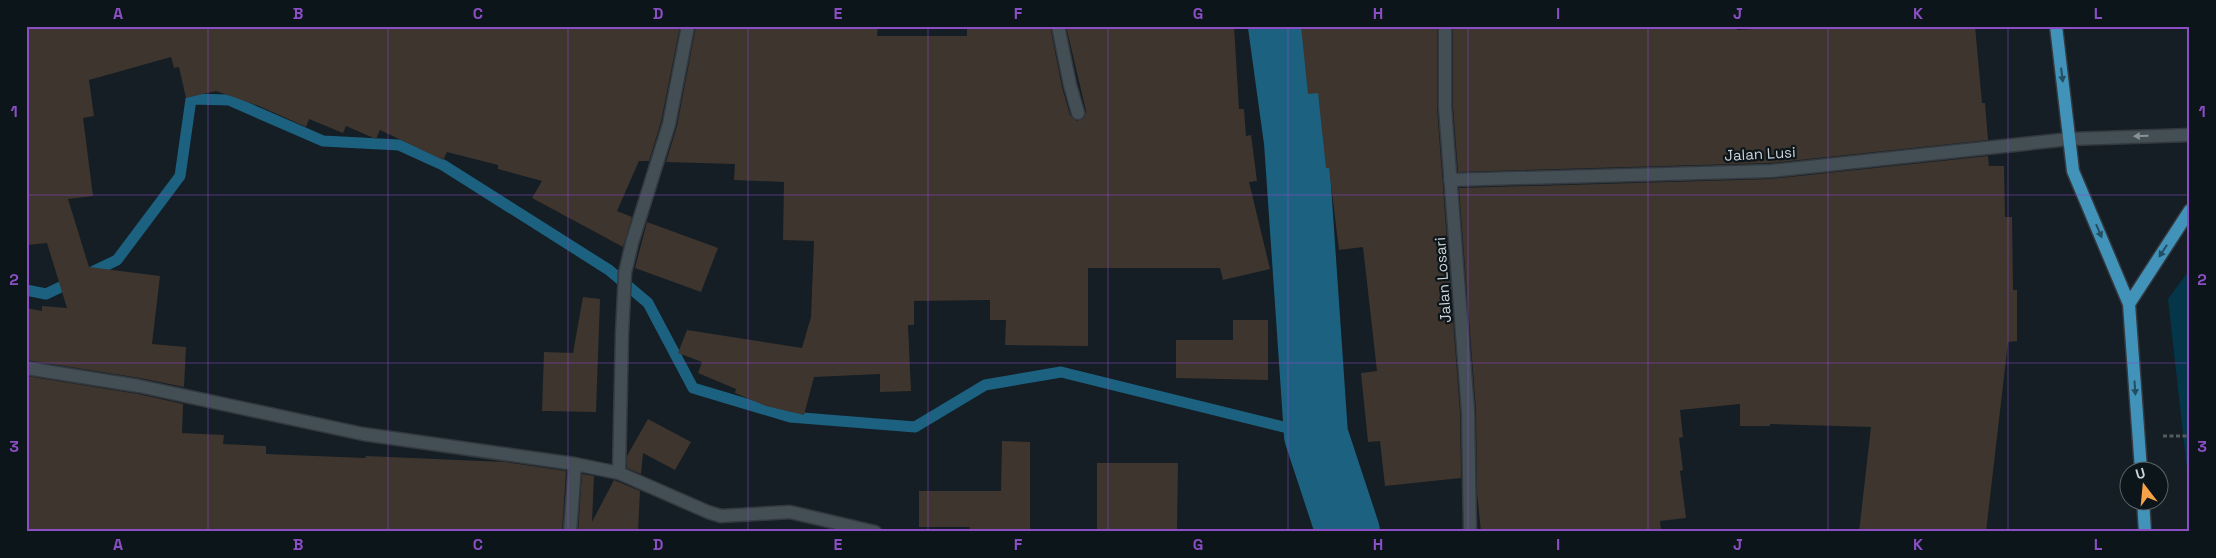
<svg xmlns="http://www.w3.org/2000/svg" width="2216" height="558" viewBox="0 0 2216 558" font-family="'Space Grotesk',sans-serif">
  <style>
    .green { fill: #053549 }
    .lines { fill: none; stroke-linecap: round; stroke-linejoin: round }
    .stream { stroke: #1c6180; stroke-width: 11 }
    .river { stroke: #1c6180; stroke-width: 64 }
    .building { fill: #3e352e }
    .minor-casing { stroke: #33393e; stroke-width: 15 }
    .major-casing { stroke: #33393e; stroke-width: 15 }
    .path { stroke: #535c61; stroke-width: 3; stroke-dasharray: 4 2.5; stroke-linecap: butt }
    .minor { stroke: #434e55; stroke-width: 12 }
    .major { stroke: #4193b9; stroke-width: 12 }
    .oneway { fill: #234e62 }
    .oneway2 { fill: #889196 }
    .grid { fill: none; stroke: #8b4ec4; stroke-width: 1; stroke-opacity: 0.55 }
    .labels { text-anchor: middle; stroke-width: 4.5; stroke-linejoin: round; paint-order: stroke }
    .street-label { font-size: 15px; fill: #cdd4d8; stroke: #0b151a }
    .neatline { fill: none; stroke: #8b4ec4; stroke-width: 2 }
    .grid-label { font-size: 16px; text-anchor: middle; font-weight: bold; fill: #8b4ec4 }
  </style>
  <rect width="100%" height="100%" fill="#141e24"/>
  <path class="green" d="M2190,269V496L2168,299Z"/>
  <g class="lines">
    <path class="stream" d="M26,290L46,294L117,260L180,176L191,99L229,100L323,141L399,145L443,165L609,270L648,303L693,388L790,417L915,427L985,385L1061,372L1316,435"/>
    <path class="river" d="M1280,26L1296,142L1316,435L1348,532"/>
  </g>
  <path class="building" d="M26,26H680L661,122L649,161H639L617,211L632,217L623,247L532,198L542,181L498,169V165L447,152L443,160L380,130L376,139L346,126L343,133L309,119L306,127L259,106L216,91L186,98L179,67L174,68L171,57L89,80L94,116L83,118L93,196L68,199L89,267L160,276L152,344L186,347L184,387L140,378L26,360V308L42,311V306L67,308L47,243L26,245Z
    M696,26H878L877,36H967V26H1050L1062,87L1070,115L1077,121L1084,118L1086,111L1066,26H1234L1239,109H1244L1246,136L1251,135L1257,181L1249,182L1270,269L1223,280L1220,268H1088V346L1005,345L1006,320H990V300L914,301V325H908L911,391L880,392V374L814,377L804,415L766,406L735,393L736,389L698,373L702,362L678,353L687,330L802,348L811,317L814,241L783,240L784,182L734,180L735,164L666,162L677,126Z
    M1301,26H1437V108L1460,412L1461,478L1385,486L1380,441L1368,442L1361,373L1377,371L1363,247L1339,250L1329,168H1326L1318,93L1308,94Z
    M1453,26H1737V30L1803,26H1975L1982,103H1985L1988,140L1770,163L1458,172L1453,107Z
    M1988,156L1989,166H2004L2005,217H2012L2013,290H2017V341L2008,342L1986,532H1859L1871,427L1770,424V426H1740V404L1680,410L1683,437L1679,438L1683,470L1680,471L1686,518L1660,521L1661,532H1481L1477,493L1476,411L1459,188L1771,179Z
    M647,222L718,248L701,292L635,268Z
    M583,297L600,299L596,412L542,411L544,352L573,353Z
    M1233,320H1268V380L1176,378V340H1233Z
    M26,376L138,394L183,404L182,433L224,435L223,444L266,446V454L365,458L366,456L505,462L566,471L562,532H26Z
    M648,419L691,442L675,470L643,453L641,474L627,468V456Z
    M1002,441L1030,442V532H970V527H919V491H1001Z
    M1097,463H1178L1177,532H1097Z
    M582,474L594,476L592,522L614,480L640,491L638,532H578Z"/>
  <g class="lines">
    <g class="minor-casing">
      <path id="minor" d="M1058,26L1070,85L1078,113
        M1445,26V107L1468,412L1470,532
        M1450,180L1771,171L2070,139L2190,135
        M26,368L139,386L363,434L575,464L619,473L708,512L721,516L790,512L875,532
        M619,473L622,334L625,273L632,243L669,124L688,26
        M570,532L575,464"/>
    </g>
    <g class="major-casing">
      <path id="major" d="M2056,26L2073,171L2129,304L2141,470
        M2129,304L2190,210
        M2143,500L2145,532"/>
    </g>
    <path class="path" d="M2163,436H2190"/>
    <use href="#minor" class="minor"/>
    <use href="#major" class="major"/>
  </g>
  <defs><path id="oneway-solid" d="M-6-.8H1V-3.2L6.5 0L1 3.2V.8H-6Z" transform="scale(1.25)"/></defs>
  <g class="oneway">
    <use href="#oneway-solid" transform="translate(2062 75) rotate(83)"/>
    <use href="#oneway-solid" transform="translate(2099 231) rotate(67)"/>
    <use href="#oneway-solid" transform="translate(2163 251) rotate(123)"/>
    <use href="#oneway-solid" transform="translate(2135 388) rotate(86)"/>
  </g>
  <use class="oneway2" href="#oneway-solid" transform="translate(2141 136) rotate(178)"/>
  <path class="grid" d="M208,26V532M388,26V532M568,26V532M748,26V532M928,26V532M1108,26V532M1288,26V532M1468,26V532M1648,26V532M1828,26V532M2008,26V532M26,195H2190M26,363H2190"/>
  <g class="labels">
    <g class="street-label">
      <text transform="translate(1760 154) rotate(-3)" y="5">Jalan Lusi</text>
      <text transform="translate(1443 280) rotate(-94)" y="5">Jalan Losari</text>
    </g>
  </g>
  <rect width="2216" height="558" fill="none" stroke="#0b151a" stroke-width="55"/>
  <g transform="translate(2144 486) rotate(344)"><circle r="24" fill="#0b151a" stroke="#596166"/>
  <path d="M0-4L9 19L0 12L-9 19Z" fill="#f7a149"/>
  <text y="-8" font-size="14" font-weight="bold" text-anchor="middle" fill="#cdd4d8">U</text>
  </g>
  <rect x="28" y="28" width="2160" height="502" class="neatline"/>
  <g class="grid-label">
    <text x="118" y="19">A</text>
    <text x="298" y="19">B</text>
    <text x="478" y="19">C</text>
    <text x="658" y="19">D</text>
    <text x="838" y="19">E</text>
    <text x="1018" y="19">F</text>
    <text x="1198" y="19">G</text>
    <text x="1378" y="19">H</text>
    <text x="1558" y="19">I</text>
    <text x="1738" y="19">J</text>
    <text x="1918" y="19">K</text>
    <text x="2098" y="19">L</text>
    <text x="14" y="117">1</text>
    <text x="2202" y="117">1</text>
    <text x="14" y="285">2</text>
    <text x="2202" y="285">2</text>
    <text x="14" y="452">3</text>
    <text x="2202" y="452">3</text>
    <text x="118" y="550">A</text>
    <text x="298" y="550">B</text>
    <text x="478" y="550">C</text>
    <text x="658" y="550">D</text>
    <text x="838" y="550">E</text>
    <text x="1018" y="550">F</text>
    <text x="1198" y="550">G</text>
    <text x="1378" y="550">H</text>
    <text x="1558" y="550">I</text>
    <text x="1738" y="550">J</text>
    <text x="1918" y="550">K</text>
    <text x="2098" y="550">L</text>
  </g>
</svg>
